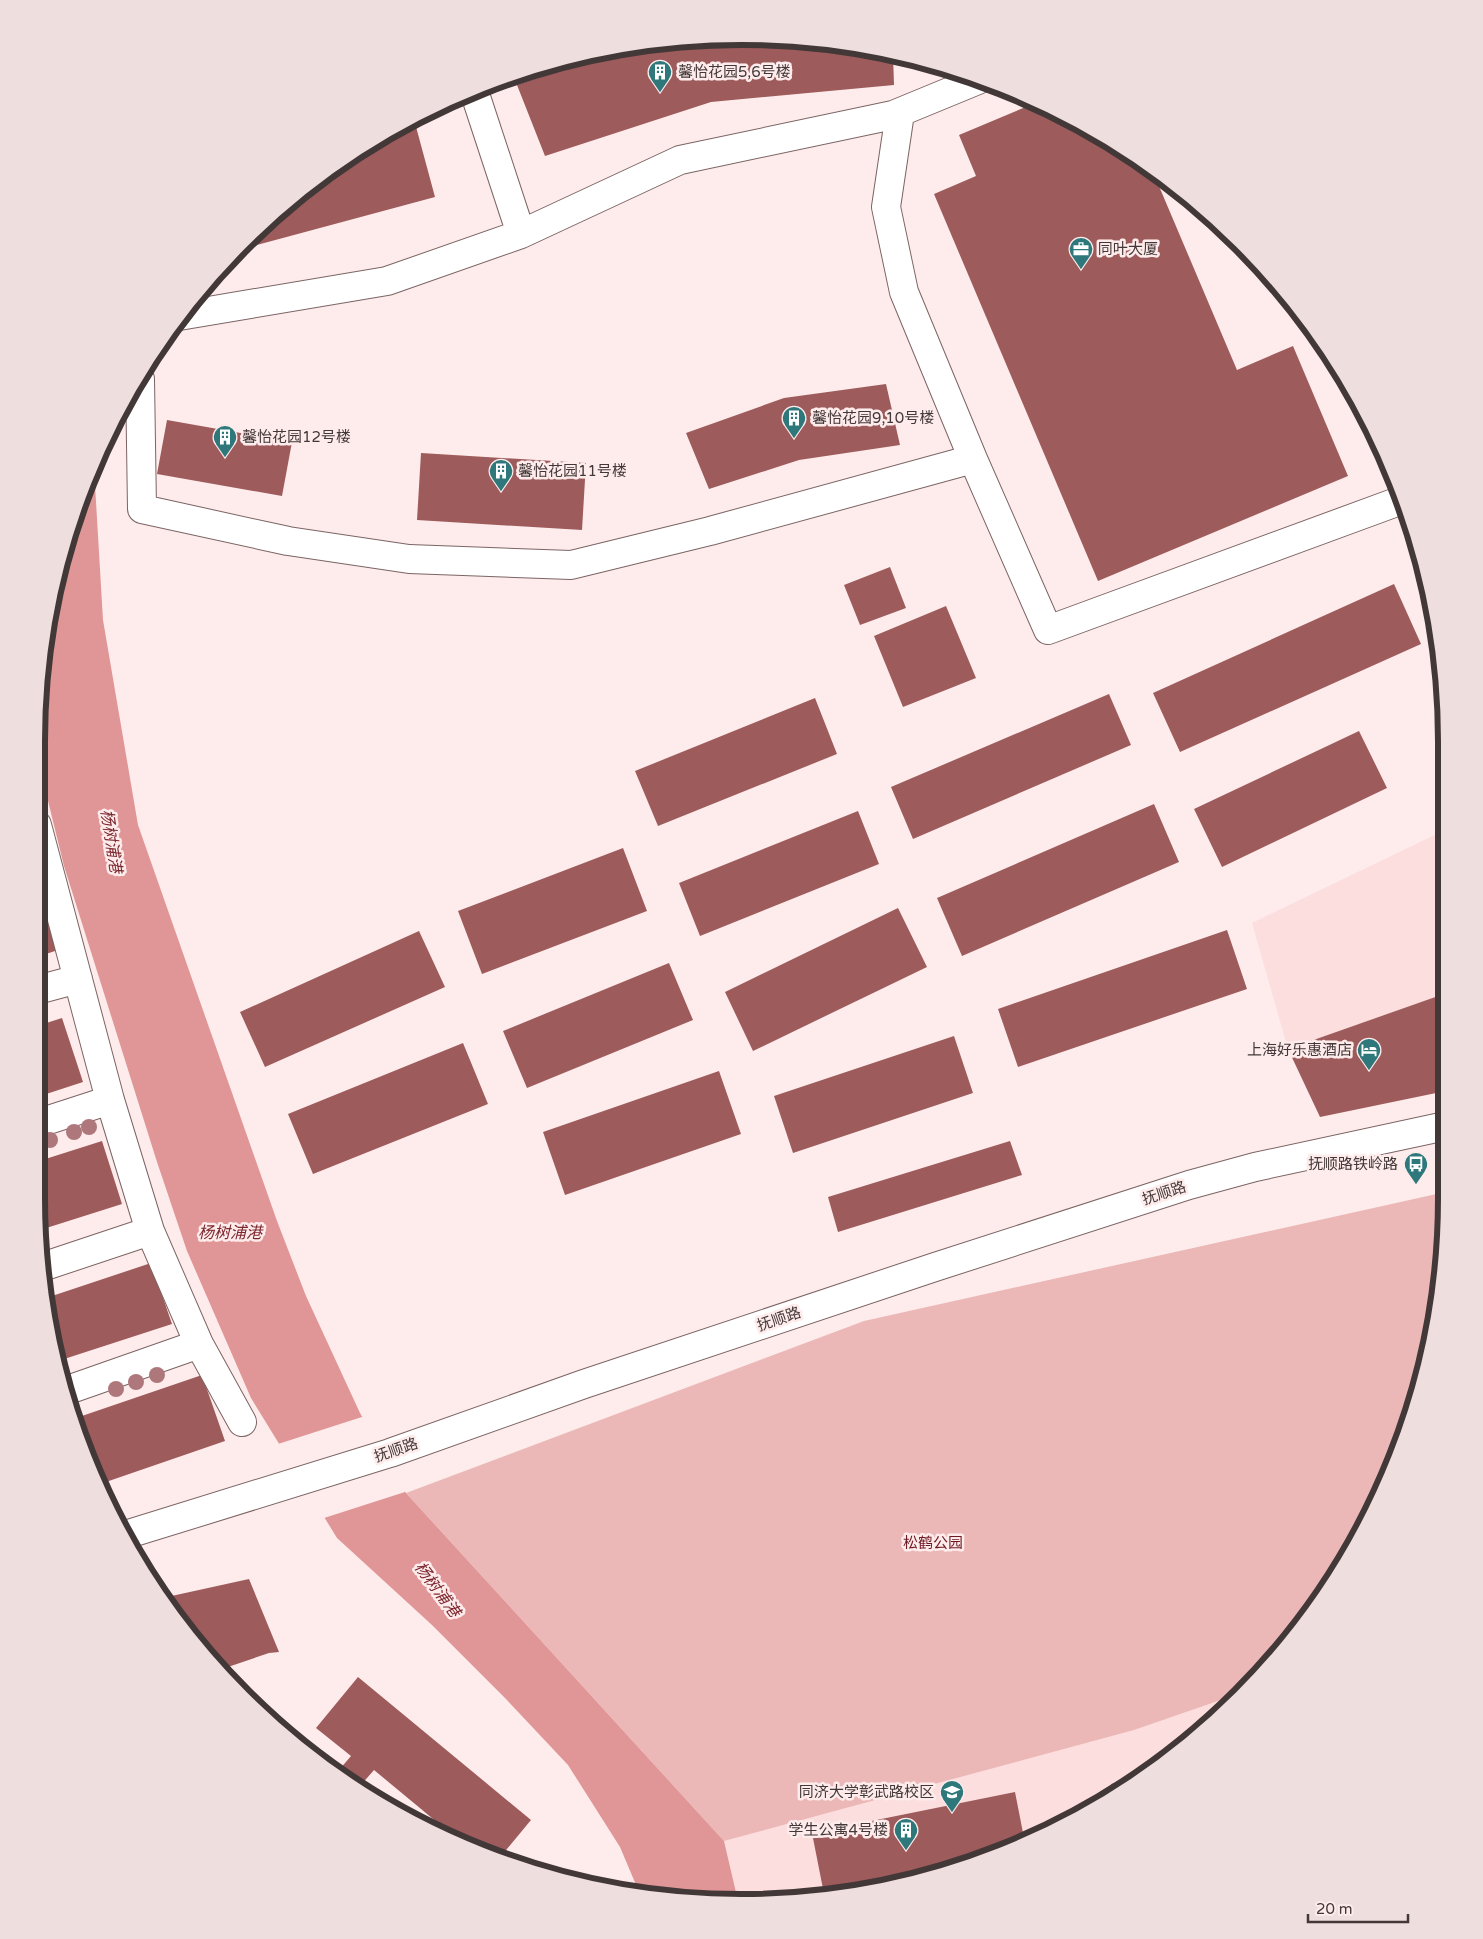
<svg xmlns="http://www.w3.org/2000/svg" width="1483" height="1939" viewBox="0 0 1483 1939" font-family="'Varela Round','Noto Sans SC',sans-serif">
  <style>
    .built { fill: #fbdedd }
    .green { fill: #ecb7b7 }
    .water { fill: #e09697 }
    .pier { fill: #fdeceb }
    .building { fill: #9e5b5c }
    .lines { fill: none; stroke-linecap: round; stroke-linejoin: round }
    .minor-casing { stroke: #7c6464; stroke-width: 30 }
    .minor { stroke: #fff; stroke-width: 28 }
    .tree { fill: #ae777c }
    .labels { text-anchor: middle; stroke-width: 5; stroke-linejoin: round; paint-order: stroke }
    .poi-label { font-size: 15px; fill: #433838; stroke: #fdeceb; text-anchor: start }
    .street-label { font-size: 15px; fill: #433838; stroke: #fdeceb }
    .park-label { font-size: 15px; fill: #6e1822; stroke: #fdeceb }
    .water-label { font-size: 16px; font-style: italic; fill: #7c262e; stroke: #fdeceb }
    .rim { fill: none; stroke: #433838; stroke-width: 6 }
  </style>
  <rect width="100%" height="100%" fill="#fdeceb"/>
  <path class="built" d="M1441,832V995L1288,1049L1252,923Z
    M1244,1692L1133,1784L968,1865L787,1901H738L724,1841L1134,1730Z"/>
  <path class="green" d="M1441,1193V1290L1409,1424L1328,1589L1244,1692L1134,1730L724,1841L406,1493L864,1321Z"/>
  <path class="water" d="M94,468L103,620L138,825L277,1221L306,1296L360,1413L406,1493L724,1841L738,1901H695L639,1892L620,1847L568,1765L505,1698L432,1625L337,1538L251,1398L187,1251L157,1162L64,866L38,760V696L60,559Z"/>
  <path class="pier" d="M365,1416L408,1491L321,1519L278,1444Z"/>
  <path class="building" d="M742,36L879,50L893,54L894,85L711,102L545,156L517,85L628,47Z
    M1035,103L1134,155L1153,172L1237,370L1293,346L1348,476L1098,581L934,194L976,176L959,135Z
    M415,123L435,197L242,249L276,211L350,155L404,126Z
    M886,384L900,445L799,460L709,489L686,433L784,398Z
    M167,420L292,442L282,496L157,474Z
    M421,453L586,463L582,530L417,520Z
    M890,567L906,608L860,625L844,585Z
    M1394,584L1421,644L1180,752L1153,693Z
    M946,606L976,678L903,707L874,636Z
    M1109,694L1131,745L913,839L891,787Z
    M815,698L837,754L658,826L635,771Z
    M1359,731L1387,788L1222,867L1194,809Z
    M1154,804L1179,862L962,956L937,898Z
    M858,811L879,864L700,936L679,883Z
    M623,848L647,911L482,974L458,911Z
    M44,895L61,949L37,957V897Z
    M898,908L927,967L753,1051L725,992Z
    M1227,930L1247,989L1018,1067L998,1009Z
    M419,931L445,987L265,1067L240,1012Z
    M669,963L693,1020L527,1088L503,1031Z
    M1441,995V1092L1320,1117L1288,1049Z
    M62,1018L83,1082L37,1097V1026Z
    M954,1036L973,1093L793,1153L774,1096Z
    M463,1043L488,1104L313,1174L288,1114Z
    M719,1071L741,1134L565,1195L543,1132Z
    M102,1141L122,1204L40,1230L36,1198V1162Z
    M1010,1141L1022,1175L838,1232L828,1197Z
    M151,1263L172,1324L58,1361L49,1297Z
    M202,1375L225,1441L103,1483L76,1418Z
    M249,1579L279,1652L269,1653L222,1669L167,1597Z
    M358,1677L531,1820L502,1855L443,1831L444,1828L374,1770L360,1786L339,1770L351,1756L316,1728Z
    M1140,1778L1133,1784L1113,1794L1111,1784Z
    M1015,1792L1024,1838L968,1865L824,1894L812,1833Z"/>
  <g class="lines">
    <g class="minor-casing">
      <path id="minor" d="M476,97L521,234
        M900,113L886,207L904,292L973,459
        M179,316L387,281L521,234L680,160L893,115L978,80
        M140,379L142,509L288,541L409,559L571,565L710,531L973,459L1048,630L1402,500
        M37,825L110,1100L150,1231L199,1344L242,1422
        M37,990L78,979
        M36,1124L110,1100
        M45,1266L150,1231
        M65,1391L199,1344
        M125,1535L390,1453L584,1384L935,1267L1189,1185L1255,1167L1441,1127"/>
    </g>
    <use href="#minor" class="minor"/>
  </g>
  <g class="tree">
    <circle cx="89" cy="1127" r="8"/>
    <circle cx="74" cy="1132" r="8"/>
    <circle cx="50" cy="1140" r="8"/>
    <circle cx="157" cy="1375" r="8"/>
    <circle cx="136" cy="1382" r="8"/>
    <circle cx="116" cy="1389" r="8"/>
  </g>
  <defs>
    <g id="building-pin" transform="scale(1.25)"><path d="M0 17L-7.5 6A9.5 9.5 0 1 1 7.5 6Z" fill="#2e787b" stroke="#fdeceb"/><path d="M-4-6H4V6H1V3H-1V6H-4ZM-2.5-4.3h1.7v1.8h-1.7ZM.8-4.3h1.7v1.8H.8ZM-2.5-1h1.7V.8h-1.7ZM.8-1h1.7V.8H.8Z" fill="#fff"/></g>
    <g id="office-pin" transform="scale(1.25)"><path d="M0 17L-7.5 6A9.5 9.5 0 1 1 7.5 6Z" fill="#2e787b" stroke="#fdeceb"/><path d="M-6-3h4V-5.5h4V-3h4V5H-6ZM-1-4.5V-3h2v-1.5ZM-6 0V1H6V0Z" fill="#fff"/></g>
    <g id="hotel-pin" transform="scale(1.25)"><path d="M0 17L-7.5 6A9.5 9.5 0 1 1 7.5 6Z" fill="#2e787b" stroke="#fdeceb"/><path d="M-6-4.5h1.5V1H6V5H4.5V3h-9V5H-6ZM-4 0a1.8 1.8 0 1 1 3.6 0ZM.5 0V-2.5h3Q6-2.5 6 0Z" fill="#fff"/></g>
    <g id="bus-pin" transform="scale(1.25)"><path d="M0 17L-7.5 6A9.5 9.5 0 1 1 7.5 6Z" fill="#2e787b" stroke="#fdeceb"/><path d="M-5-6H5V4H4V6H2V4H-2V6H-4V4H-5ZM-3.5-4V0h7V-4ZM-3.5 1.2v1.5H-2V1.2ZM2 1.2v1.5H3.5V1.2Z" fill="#fff"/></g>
    <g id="university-pin" transform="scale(1.25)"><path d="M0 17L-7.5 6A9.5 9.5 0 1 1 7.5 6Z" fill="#2e787b" stroke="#fdeceb"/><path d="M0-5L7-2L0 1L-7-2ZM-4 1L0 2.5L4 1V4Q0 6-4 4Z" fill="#fff"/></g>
  </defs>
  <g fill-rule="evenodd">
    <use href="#building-pin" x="660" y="72"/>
    <use href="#office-pin" x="1081" y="249"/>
    <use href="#building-pin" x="794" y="418"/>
    <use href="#building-pin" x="225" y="437"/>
    <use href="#building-pin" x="501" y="471"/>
    <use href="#hotel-pin" x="1369" y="1050"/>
    <use href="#bus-pin" x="1416" y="1164"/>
    <use href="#university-pin" x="952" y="1792"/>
    <use href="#building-pin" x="906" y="1830"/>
  </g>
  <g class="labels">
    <g class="poi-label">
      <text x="678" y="77">馨怡花园5,6号楼</text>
      <text x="1098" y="254">同叶大厦</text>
      <text x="812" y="423">馨怡花园9,10号楼</text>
      <text x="242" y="442">馨怡花园12号楼</text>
      <text x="518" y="476">馨怡花园11号楼</text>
      <text x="1352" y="1055" text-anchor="end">上海好乐惠酒店</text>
      <text x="1398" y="1169" text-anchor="end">抚顺路铁岭路</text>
      <text x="934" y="1797" text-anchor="end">同济大学彰武路校区</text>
      <text x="888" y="1835" text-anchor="end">学生公寓4号楼</text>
    </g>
    <g class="street-label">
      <text transform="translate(1164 1193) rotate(-18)" y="5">抚顺路</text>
      <text transform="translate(779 1319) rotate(-19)" y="5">抚顺路</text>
      <text transform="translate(396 1450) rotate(-19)" y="5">抚顺路</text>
    </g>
    <g class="park-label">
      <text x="933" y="1548">松鹤公园</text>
    </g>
    <g class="water-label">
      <text transform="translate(112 841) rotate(81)" y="6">杨树浦港</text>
      <text x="230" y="1238">杨树浦港</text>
      <text transform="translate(438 1589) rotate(53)" y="6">杨树浦港</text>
    </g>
  </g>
  <path d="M0 0H1483V1939H0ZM741 45H742A696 696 0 0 1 1438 741V1198A696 696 0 0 1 742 1894H741A696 696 0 0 1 45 1198V741A696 696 0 0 1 741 45Z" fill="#eededd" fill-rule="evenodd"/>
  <path class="rim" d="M741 45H742A696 696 0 0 1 1438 741V1198A696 696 0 0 1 742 1894H741A696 696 0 0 1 45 1198V741A696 696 0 0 1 741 45Z"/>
  <path d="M1308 1914v8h100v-8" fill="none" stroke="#433838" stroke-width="2.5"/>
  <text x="1316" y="1914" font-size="15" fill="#433838" stroke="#fdeceb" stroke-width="4" paint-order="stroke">20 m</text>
</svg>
